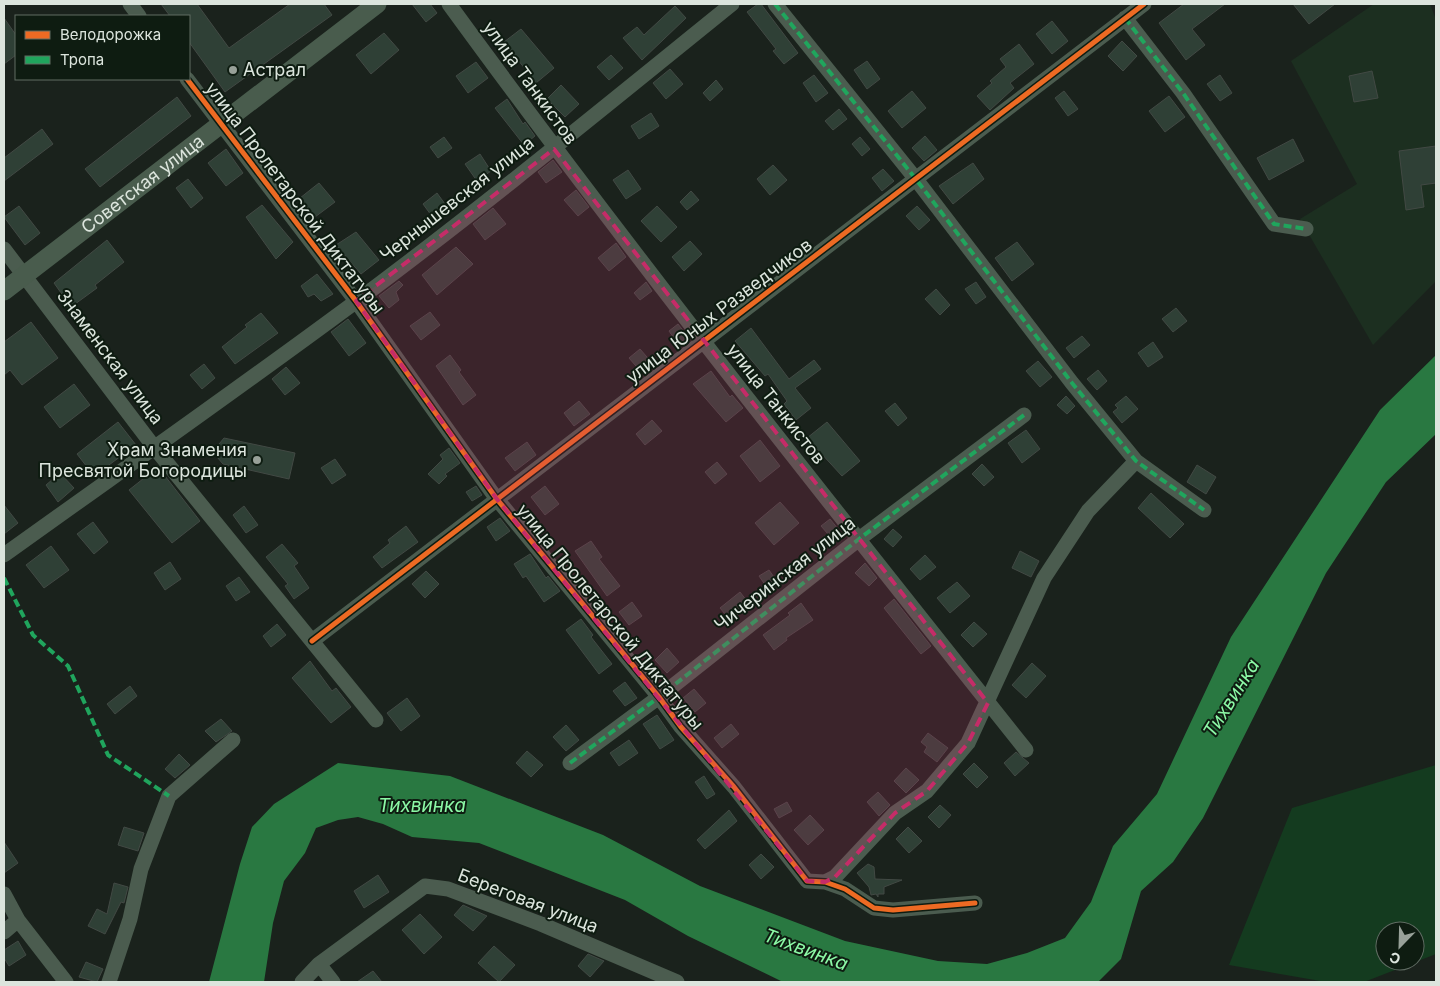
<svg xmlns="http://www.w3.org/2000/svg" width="1440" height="986" viewBox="0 0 1440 986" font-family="Inter,sans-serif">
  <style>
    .built { fill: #1c2f20 }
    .green { fill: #143b1f; fill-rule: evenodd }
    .water { fill: #297841 }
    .building { fill: #2f4036; stroke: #424944 }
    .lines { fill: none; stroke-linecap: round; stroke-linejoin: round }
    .minor { stroke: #4b5c4f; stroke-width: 15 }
    .major { stroke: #495c4d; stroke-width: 19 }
    .quiet { stroke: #20a55d; stroke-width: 4; stroke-dasharray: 8 4; stroke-linecap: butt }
    .cycleway-casing { stroke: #0e1c11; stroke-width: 8 }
    .cycleway { stroke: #ed6a23; stroke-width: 5 }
    .marked { fill: #c52c68; fill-opacity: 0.2; stroke: #c52c68; stroke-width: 4; stroke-dasharray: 10 6; stroke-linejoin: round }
    .poi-dot { fill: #98a199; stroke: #0e1c11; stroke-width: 2 }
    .labels { text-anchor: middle; stroke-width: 4; stroke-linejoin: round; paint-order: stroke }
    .poi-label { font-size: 18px; fill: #dce5dd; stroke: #0e1c11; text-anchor: start }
    .street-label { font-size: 18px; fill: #dce5dd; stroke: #0e1c11 }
    .water-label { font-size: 19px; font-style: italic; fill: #8cf9a6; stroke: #0e1c11 }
  </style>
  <rect width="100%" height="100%" fill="#1a221c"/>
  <path class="built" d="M1374,4H1430L1436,20V281L1373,345L1300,219L1357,184L1291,61Z"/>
  <path class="green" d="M1436,765V954L1364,982H1326L1229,965L1292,808ZM1385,931H1415V961H1385Z"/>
  <path class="water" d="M1436,355V434L1386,482L1326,573L1203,818L1173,862L1141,891L1121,959L1098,982H783L688,936L625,900L479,843L412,837L383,824L358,817L338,820L316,828L305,853L284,881L273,923L264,982H209L240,864L252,827L274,804L338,763L450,776L603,835L700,886L845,941L938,961L987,964L1027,953L1065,938L1091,902L1113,846L1157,794L1231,637L1380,410Z"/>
  <path class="building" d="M161,4H197L229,48L290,4H324L332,15L225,92L189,42V16H170Z
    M412,4H430L437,13L426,22Z
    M758,4H761L798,53L784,64L773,51L776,49L747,12Z
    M1184,4H1225L1192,29L1205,45L1186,60L1159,23Z
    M1293,4H1335L1309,24Z
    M675,6L686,18L642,60L623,38L637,27L644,35Z
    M4,18L16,35V55L4,64Z
    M1052,21L1068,41L1052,54L1036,34Z
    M521,29L554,68L536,83L504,42Z
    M384,33L399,50L371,74L356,55Z
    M1122,41L1137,56L1123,71L1108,56Z
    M1019,44L1034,64L1010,83L1014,88L990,110L977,96L992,83L990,81L1006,67L1000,59Z
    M611,55L623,68L609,80L597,67Z
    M867,61L880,79L867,89L854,70Z
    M476,62L488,78L468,93L456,76Z
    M670,69L683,84L666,99L653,83Z
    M1372,71L1378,98L1354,102L1349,76Z
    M814,75L828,93L816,102L803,83Z
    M1220,75L1232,93L1220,101L1207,84Z
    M716,80L723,89L710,101L703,93Z
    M561,85L579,104L565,117L547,99Z
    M912,91L926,108L902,128L888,111Z
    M1064,91L1078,109L1068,116L1055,98Z
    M1169,96L1185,117L1165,132L1149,111Z
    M177,97L191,116L100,187L85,169Z
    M507,99L523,124L525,122L535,136L524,145L495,108Z
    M839,109L847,119L833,130L825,121Z
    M651,113L659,126L639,139L631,126Z
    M42,129L53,144L4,181V158Z
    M925,136L937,150L924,161L912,148Z
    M444,137L452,148L438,158L430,147Z
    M860,137L870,149L862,156L852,144Z
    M1293,139L1304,161L1269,180L1257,158Z
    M1436,146V183L1421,185L1424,207L1406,210L1399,151Z
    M226,149L243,173L226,186L208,163Z
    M480,154L491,171L477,181L465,164Z
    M553,160L562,172L546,183L538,172Z
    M973,163L984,179L953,204L939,186Z
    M773,165L787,180L770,195L757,179Z
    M883,169L894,181L882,191L872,178Z
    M628,170L641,189L626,199L613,180Z
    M188,179L203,198L191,208L176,188Z
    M319,183L335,202L315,217L300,198Z
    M576,190L589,207L578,216L564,200Z
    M691,191L699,200L687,210L680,202Z
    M437,193L445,204L431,215L423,204Z
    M262,205L293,242L276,259L246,217Z
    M19,206L40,233L25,245L4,217Z
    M657,206L677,227L661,242L641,221Z
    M917,206L930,220L919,230L906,216Z
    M493,208L506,224L485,240L473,224Z
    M356,232L379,260L361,274L336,245Z
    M107,240L124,262L95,285L97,288L71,307L54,283Z
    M690,241L702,254L684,271L672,257Z
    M1017,242L1034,264L1012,281L995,258Z
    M616,243L626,257L609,271L598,258Z
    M456,247L473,264L437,295L422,275Z
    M317,274L333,294L321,301L314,294L308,297L301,286Z
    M399,281L403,285L396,292L399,300L389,308L379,296Z
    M646,282L652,291L640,300L634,293Z
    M976,282L986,297L976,304L965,289Z
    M936,289L950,305L940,315L925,299Z
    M1176,308L1187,321L1173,332L1162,319Z
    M430,312L440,325L421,340L410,326Z
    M261,313L278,333L235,364L222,347L247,327L245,325Z
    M348,319L366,343L349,356L331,332Z
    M31,322L58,358L22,385L10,370L4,375V342Z
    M678,324L688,337L678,344L669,331Z
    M751,328L789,379L814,360L821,369L795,388L811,408L796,420L784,404L787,401L768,374L765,376L735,341Z
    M1082,336L1090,345L1074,358L1066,348Z
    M1153,342L1163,357L1148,367L1138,353Z
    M640,349L653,364L642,373L629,358Z
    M450,355L461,370L459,372L476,395L463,405L436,366Z
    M1038,361L1052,377L1040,387L1026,371Z
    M204,364L215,378L202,389L190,375Z
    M286,367L300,383L285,395L272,379Z
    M1098,370L1107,381L1097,390L1087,379Z
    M711,371L730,397L732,395L743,408L726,422L693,384Z
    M74,384L90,405L60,428L44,407Z
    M1066,396L1075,406L1067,414L1057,405Z
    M1126,396L1138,409L1122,423L1113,412L1118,408L1115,405Z
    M579,401L590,414L574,426L564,413Z
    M895,403L907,418L898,426L885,411Z
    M652,420L662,431L645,445L636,434Z
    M118,422L136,445L94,476L77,454Z
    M827,422L860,461L842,476L807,438Z
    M1026,430L1040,449L1022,463L1008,443Z
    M224,438L295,453L289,479L223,464L217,457L215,449Z
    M760,440L780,466L760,482L740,456Z
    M527,442L536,455L515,471L505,458Z
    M449,448L460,463L445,474L447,476L439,484L428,474L443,459L440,455Z
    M335,459L346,475L332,484L321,468Z
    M717,462L727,474L715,484L705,472Z
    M982,464L994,477L984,486L972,474Z
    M1197,465L1216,477L1206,494L1187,482Z
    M158,467L200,521L172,543L129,490Z
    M60,473L74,488L58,502L46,485Z
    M476,486L482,495L472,501L466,492Z
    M545,486L559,504L545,515L531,497Z
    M1151,493L1184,524L1170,538L1138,508Z
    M780,502L799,523L774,545L755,523Z
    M4,505L18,523L4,534Z
    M244,506L258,525L246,533L233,515Z
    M500,518L510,531L496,541L487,527Z
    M830,519L843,535L835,542L821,526Z
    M93,522L108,542L94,554L77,534Z
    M406,526L418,542L382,568L373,557L390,543L388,540Z
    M893,529L902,537L893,547L884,539Z
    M591,541L602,557L599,559L620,586L607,596L575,551Z
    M282,544L298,563L294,566L309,588L294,599L285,586L288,584L266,557Z
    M51,546L69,570L44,588L26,565Z
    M1020,551L1039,561L1031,577L1012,568Z
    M530,554L546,578L548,576L560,591L544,602L526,576L523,578L514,564Z
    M925,555L936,567L920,580L910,569Z
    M170,562L181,579L165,590L154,573Z
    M865,563L877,578L869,586L855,573Z
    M769,570L778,583L768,589L759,576Z
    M426,571L439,584L425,598L412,584Z
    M239,577L250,592L236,601L226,586Z
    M957,582L970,596L950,613L937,598Z
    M740,592L750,605L730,620L720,608Z
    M894,599L931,646L921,654L884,608Z
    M632,602L642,616L629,625L619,612Z
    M801,603L813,620L786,638L787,640L774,650L763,635L790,615L788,613Z
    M581,619L593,635L591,637L612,664L599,674L566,630Z
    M974,622L987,634L973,647L961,635Z
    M277,624L286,635L271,647L263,636Z
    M667,648L679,662L667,673L655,660Z
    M310,661L332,691L336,688L351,707L331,723L292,678Z
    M1032,663L1046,676L1026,698L1012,685Z
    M625,682L637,698L625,706L613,691Z
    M130,686L137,696L115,714L107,704Z
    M694,689L706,703L695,712L683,698Z
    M407,698L420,716L401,731L387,713Z
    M657,715L674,740L660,749L643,724Z
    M221,719L232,731L216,742L205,731Z
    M731,724L739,734L722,748L714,738Z
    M566,725L579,740L566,751L553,737Z
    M928,733L948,748L937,762L924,752L927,747L921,742Z
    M629,740L638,753L619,766L610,753Z
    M527,751L543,765L531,777L516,763Z
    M1016,752L1029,763L1015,776L1004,763Z
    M179,754L190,765L175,778L165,769Z
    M974,763L988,777L977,788L963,774Z
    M906,768L919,780L906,793L894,781Z
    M704,776L715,794L707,799L695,782Z
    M878,792L890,805L879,816L867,802Z
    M787,802L792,811L779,818L774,809Z
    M940,805L951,815L939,828L928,817Z
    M729,810L737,821L705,849L697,840Z
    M810,815L824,830L808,845L794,830Z
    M124,827L144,833L138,851L118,845Z
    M908,827L922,841L909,853L896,839Z
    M4,842L18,863L4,873Z
    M761,854L774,867L761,879L749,865Z
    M868,864L874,867L875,879L902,880L884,887V894H878V897L876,894L871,895L869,887L857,873Z
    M378,875L389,892L364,908L354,891Z
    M114,883L128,887L124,903L121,902L105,934L88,926L97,909L107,914Z
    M463,905L487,916L473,931L454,915Z
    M420,914L442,937L424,954L402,930Z
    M18,941L26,955L9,966L4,958V950Z
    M494,946L515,965L499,982L478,963Z
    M588,954L604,961L590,977L578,966Z
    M86,962L103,969L97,982L79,977Z
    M373,971L382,982H357Z"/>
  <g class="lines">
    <path class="minor" d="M130,4L139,16
      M449,4C634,258 830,504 1026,750
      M775,4L915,178L1072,383L1136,461L1204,510
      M1125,18L1183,93L1274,224L1306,229
      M187,79L356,301L496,498L659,697L681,727L734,787L807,881L825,882L845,889L874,908L893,910L975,903
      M4,249L154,447L376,720
      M4,555C121,471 238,389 354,303C483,207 607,105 732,4
      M312,641L1144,4
      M570,763L659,697L859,539L1024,415
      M825,882L835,877L895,813L927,791L968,743L1044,578L1088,511L1136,461
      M4,894L18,920L66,982
      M4,932L18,920
      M319,964L333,982
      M109,982L130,919L141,869L169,796L233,740
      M302,982L319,964L425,886L448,889L541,924L677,982"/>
    <path class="major" id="s1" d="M4,291L377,4"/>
    <path class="quiet" d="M775,4L915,178L1072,383L1136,461L1204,510
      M1125,18L1183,93L1274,224L1306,229
      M4,578L33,635L68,666L108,755L169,796
      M570,763L659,697L859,539L1024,415"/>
    <g class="cycleway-casing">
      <path id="cycleway" d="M187,79L356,301L496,498L659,697L681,727L734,787L807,881L825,882L845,889L874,908L893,910L975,903
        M312,641L1144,4"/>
    </g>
    <use href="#cycleway" class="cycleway"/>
  </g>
  <path class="marked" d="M554,149L988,703L968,743L927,791L895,813L835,877L825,882L807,881L496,498L356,301Z"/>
  <g class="poi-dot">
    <circle cx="233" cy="70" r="5"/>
    <circle cx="257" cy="460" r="5"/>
  </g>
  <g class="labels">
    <g class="poi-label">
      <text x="243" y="76">Астрал</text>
      <text x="247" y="456" text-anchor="end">Храм Знамения<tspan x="247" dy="21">Пресвятой Богородицы</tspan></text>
    </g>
    <g class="street-label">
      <text transform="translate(530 83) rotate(54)" y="6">улица Танкистов</text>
      <text dy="6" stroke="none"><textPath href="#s1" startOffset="175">Советская улица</textPath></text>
      <text transform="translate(295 198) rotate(53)" y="6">улица Пролетарской Диктатуры</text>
      <text transform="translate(457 199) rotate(-38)" y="6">Чернышевская улица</text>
      <text transform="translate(719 311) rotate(-37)" y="6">улица Юных Разведчиков</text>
      <text transform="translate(110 357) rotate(53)" y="6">Знаменская улица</text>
      <text transform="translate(776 404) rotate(52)" y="6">улица Танкистов</text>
      <text transform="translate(785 574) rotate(-38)" y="6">Чичеринская улица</text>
      <text transform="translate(610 617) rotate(51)" y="6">улица Пролетарской Диктатуры</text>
      <text transform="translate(528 901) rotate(21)" y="6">Береговая улица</text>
    </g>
    <g class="water-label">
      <text transform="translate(1231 698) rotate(-58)" y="7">Тихвинка</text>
      <text x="422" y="812">Тихвинка</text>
      <text transform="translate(806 949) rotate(20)" y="7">Тихвинка</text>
    </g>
  </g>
  <rect width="1440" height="986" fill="none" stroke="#dce5dd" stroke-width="10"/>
  <rect x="15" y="15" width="175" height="65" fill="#0e1c11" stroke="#606c63"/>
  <rect x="25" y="31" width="25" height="8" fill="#ed6a23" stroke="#606c63"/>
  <text x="60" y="40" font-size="15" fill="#dce5dd">Велодорожка</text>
  <rect x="25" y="56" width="25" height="8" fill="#20a55d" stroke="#606c63"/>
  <text x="60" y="65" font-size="15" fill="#dce5dd">Тропа</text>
  <g transform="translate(1400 946) rotate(203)"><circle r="24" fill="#0e1c11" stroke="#606c63"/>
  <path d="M0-4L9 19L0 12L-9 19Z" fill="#98a199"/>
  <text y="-8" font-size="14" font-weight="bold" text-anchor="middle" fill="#dce5dd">С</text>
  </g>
</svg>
